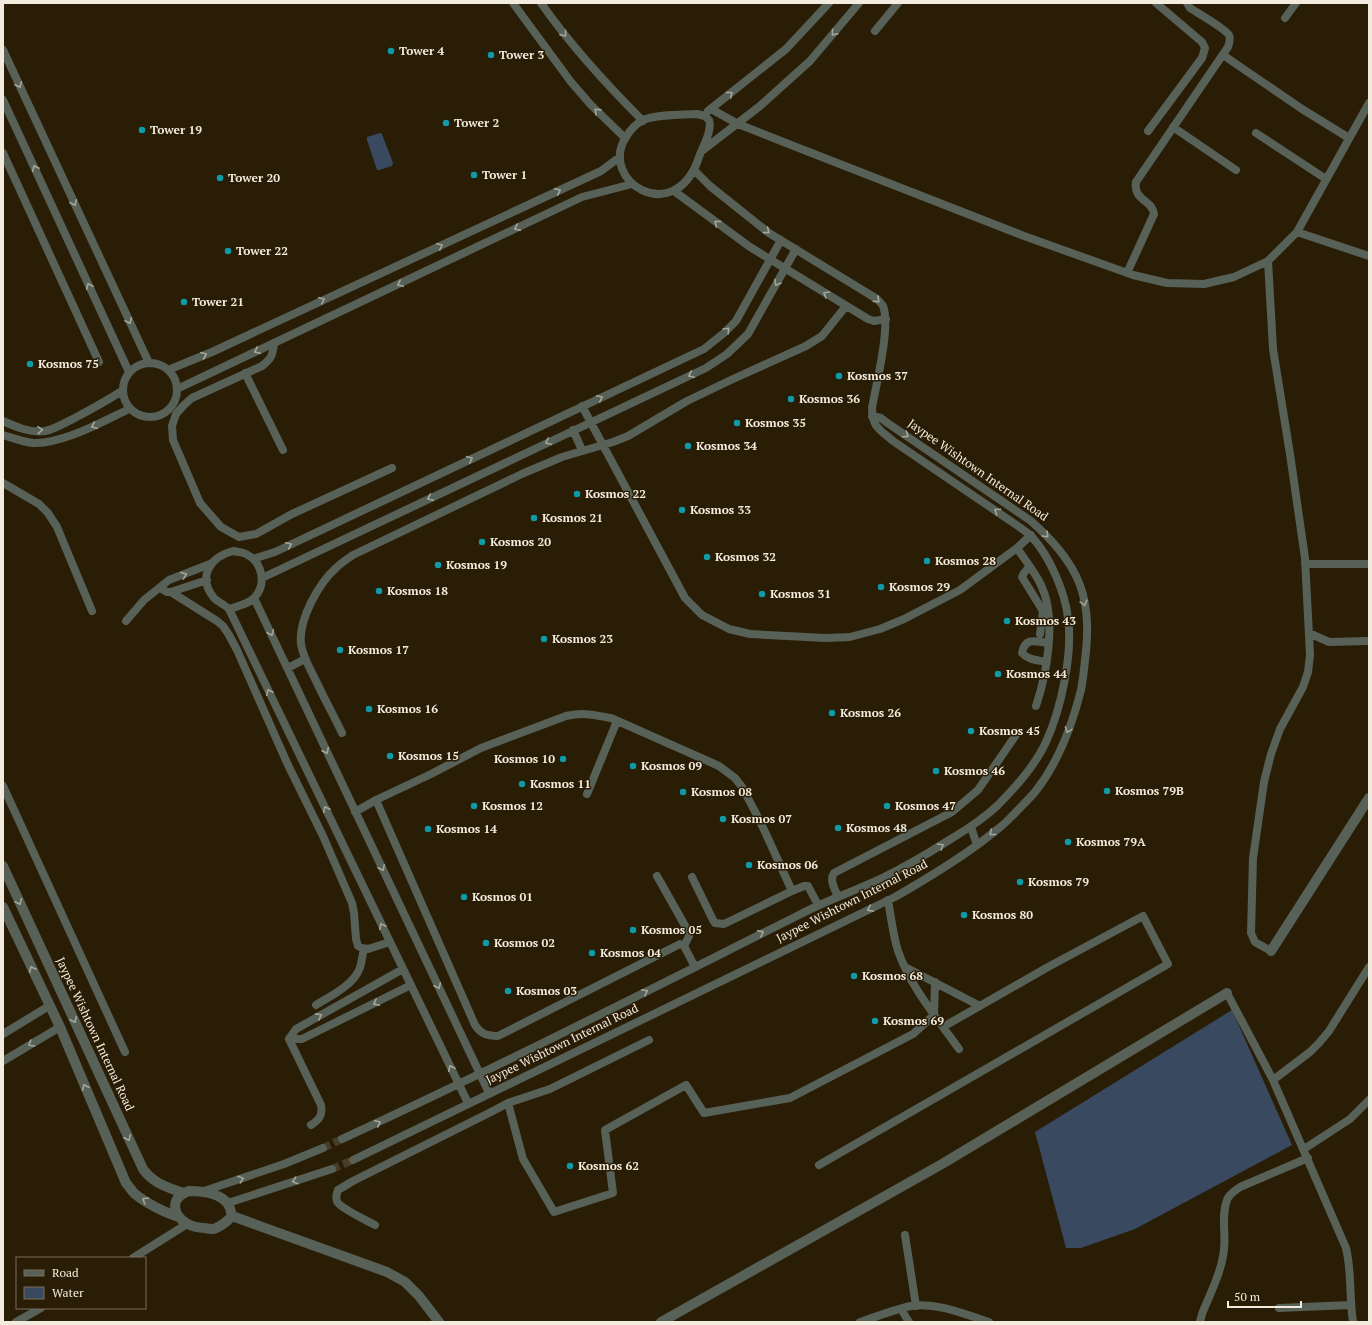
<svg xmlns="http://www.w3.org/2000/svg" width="1372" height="1325" viewBox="0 0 1372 1325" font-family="'PT Serif',serif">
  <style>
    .water { fill: #39495f }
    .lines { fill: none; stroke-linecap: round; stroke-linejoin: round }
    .minor-tunnel { stroke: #473c26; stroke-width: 8; stroke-dasharray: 8 4; stroke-linecap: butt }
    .minor { stroke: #576158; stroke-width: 8 }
    .tertiary { stroke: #576158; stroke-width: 10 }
    .oneway { stroke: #a5a69a }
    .culture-dot { fill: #0f9aa8; stroke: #291d06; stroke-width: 1.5 }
    .labels { text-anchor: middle; stroke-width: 3; stroke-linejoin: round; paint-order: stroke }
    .poi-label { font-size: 12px; font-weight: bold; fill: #f3ebdd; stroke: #291d06; text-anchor: start }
    .street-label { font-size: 12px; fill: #f3ebdd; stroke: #291d06 }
  </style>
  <rect width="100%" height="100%" fill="#291d06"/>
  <path class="water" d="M380,133L382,134L393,163L392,166L379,170H377L367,140V137Z
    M1232,1010L1292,1145L1135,1229L1081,1248H1066L1035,1132Z"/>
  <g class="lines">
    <path class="minor-tunnel" d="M323,1148L342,1139
      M332,1169L353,1160"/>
    <path class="minor" d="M513,3L571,82L591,105L625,138
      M541,3C571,46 606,84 643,121
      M1285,18L1296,3
      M875,31L898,3
      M3,50L149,363
      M1223,55L1302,109L1349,138
      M3,100L129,372
      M711,109L738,124L786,143L1024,236L1133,275L1167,283L1204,284L1234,277L1268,261L1297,232L1369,103
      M708,111L786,49L829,3
      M697,114L705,116L709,120C713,131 701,149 698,160C673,228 598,180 626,137C630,130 636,124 643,120C658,114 681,115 697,114Z
      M1173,127L1236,170
      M1148,131L1202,58L1205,48L1202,42L1156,3
      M1256,133L1326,179
      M703,150L760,106L810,61L859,3
      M3,153L99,362
      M674,191L750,247L868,319L874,321L886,319
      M1297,232L1369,256
      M1268,261L1273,349L1290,454L1305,558L1310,655L1308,672L1303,687L1280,729L1271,754L1264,782L1253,858L1251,933L1255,942L1271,951
      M1127,273L1154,214C1152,199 1133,201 1136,182L1228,47C1229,43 1231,39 1229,35C1224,28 1199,14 1190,8L1187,3
      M274,343C273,355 271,359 262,366L192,398L184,405L176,414L172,426L173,440L200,503L221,527L239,537L256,534L292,514L392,468
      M123 390a27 27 0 1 1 54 0a27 27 0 1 1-54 0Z
      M168,370L212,352L601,171L620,157
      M245,373L283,450
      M177,389L582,197L632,184
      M582,406L685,598L702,615L729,629L750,634L826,638L850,637L880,629L904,619L960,590L1017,548L1031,535
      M3,421C16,427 30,433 45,431C55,429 64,423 73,419C90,410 106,401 122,391
      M573,430L582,450
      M3,435C13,438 23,442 33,443C63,444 102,422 129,409
      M3,483L39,504L48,513L57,527L92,611
      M1017,548C1025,560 1035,572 1041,585C1057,618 1047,673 1036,706
      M233,551C237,552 242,552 246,554C262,562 267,583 255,597C249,604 238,606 229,609C225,605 218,602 214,598C197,577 210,557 233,551Z
      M253,559L275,552L704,349L724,333L736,321L781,240
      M1305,564H1369
      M1029,567L1024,573L1022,577L1043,611L1040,634
      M262,578L706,368L727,354L748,334L796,249
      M160,588L167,592H171L207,580
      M171,592L217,621L223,626L229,635L237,650L288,765L323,836L352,903L354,913L356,939L358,946L362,948L368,949L390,942
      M254,598L489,1093
      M229,609L468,1103
      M126,621L144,600L169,580L210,564
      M1309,633L1329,642L1369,641
      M1046,662C1037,660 1028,660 1022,653C1025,637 1035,641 1048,643
      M288,668L305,659
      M342,733C334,716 325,700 317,683C311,670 303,658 301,644C298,620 319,583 336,568C341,563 347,559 353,555L524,473L562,457L613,442L628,436L687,401L733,379L806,346L822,336L846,306
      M3,786L125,1052
      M587,794L617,721
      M376,800L475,1025C481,1034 487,1036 498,1036L680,944L684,946L695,967
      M355,812L376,800L431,774L481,748L566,716C584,712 594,715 611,718L719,766L735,778L742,787L760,821L792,891L724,924L715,923L713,920L692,877
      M971,827L977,845
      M657,876L688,931L689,936L684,946
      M792,891L804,886H808L818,905
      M838,897C835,889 829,880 834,873L952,812L978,790L1018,732
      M888,900C891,917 893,935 898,951C911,988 937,1018 959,1049
      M905,967L980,1006
      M1227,993L1273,1080L1346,1248C1352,1272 1349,1297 1353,1322
      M316,1005C329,997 353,985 359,970C362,964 362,955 364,949
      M3,1034L49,1006
      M289,1039L296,1029L403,969
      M289,1039H302L411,985
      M289,1039L321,1105C323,1115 319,1120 311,1125
      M3,1061L60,1027
      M1273,1080L1310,1052L1319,1043L1329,1031L1369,967
      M508,1103L523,1159L554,1212L613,1193L605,1130L686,1085L704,1113L790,1098L913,1034L934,1015L935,982
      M342,1139C496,1068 647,991 799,915C827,900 858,890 886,876C907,866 927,854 946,842C964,831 982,820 998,805C1016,787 1035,766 1046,742C1061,709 1073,654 1068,618C1065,592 1050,557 1032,537C1027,532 1021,528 1015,524L893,441C880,430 872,427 872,408C876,385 891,326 883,306C882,304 879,301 877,299L769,233L710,186L694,170
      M1304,1149L1350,1119L1369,1100
      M353,1160L895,897C928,878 960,859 989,836C996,830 1004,825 1010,818C1018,810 1027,801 1035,792C1058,763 1072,726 1081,690C1083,680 1084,670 1085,660C1088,635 1089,610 1080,585C1070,559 1051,539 1031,521L886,422L881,418L872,416
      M819,1165L1168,964L1143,916L1048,967L943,1027
      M204,1191L284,1164L323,1148
      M228,1203L332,1169
      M375,1225C366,1220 344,1210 338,1203C335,1199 336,1195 338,1190L353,1181L493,1111L508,1103L550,1089L649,1040
      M905,1235L916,1306
      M133,1258L187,1224
      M1279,1308L1350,1305
      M901,1309L909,1322
      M16,1322L41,1308
      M860,1322C876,1317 895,1309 911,1306C937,1302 964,1314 989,1322
      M1200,1322L1202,1314C1210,1294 1222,1271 1224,1249C1226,1234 1221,1215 1227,1200C1229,1194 1235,1191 1240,1187L1308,1158"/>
    <path class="tertiary" d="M3,866L143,1169C154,1184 167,1187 183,1193
      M3,907L60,1027L126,1183C129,1186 131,1190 134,1193C145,1203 166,1213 179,1217
      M1271,951L1369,798
      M189,1191C201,1191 220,1193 228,1204C230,1207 231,1212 232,1216C227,1222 221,1226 214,1229C211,1229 208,1229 205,1228C199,1228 191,1226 186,1223C171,1213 171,1197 189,1191Z
      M232,1216L387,1272L405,1282L419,1296L439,1322
      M661,1322L942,1164L1227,993"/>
  </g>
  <defs><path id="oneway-chevron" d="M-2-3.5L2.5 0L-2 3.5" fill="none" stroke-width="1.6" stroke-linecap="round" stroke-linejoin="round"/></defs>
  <g class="oneway">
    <use href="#oneway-chevron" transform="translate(834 33) rotate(130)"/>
    <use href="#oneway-chevron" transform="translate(564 34) rotate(51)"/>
    <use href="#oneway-chevron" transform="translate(19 85) rotate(65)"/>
    <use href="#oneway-chevron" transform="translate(730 94) rotate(-38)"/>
    <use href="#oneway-chevron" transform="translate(597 111) rotate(-136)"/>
    <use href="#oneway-chevron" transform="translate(35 168) rotate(-115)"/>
    <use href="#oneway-chevron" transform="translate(558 191) rotate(-25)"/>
    <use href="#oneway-chevron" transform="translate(74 203) rotate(65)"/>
    <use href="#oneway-chevron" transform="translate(717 223) rotate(-143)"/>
    <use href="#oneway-chevron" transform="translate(517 228) rotate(155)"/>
    <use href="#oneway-chevron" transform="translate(767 231) rotate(36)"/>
    <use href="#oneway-chevron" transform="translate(440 246) rotate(-25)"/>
    <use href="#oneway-chevron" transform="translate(777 283) rotate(120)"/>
    <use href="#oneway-chevron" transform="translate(400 284) rotate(155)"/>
    <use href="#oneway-chevron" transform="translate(89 286) rotate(-115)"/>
    <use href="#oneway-chevron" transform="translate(826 294) rotate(-149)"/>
    <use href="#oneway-chevron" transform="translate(322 300) rotate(-25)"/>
    <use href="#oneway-chevron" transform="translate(877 300) rotate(40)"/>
    <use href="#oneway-chevron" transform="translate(129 321) rotate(65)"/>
    <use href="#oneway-chevron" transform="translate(727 330) rotate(-46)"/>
    <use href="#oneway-chevron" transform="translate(257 351) rotate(155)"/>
    <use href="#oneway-chevron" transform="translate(204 355) rotate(-23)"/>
    <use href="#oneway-chevron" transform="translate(691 375) rotate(155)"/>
    <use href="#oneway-chevron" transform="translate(600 398) rotate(-25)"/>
    <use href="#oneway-chevron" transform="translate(94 426) rotate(155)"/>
    <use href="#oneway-chevron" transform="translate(40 430) rotate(-3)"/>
    <use href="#oneway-chevron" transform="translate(906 435) rotate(34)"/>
    <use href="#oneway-chevron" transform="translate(548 442) rotate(155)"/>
    <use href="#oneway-chevron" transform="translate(470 459) rotate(-25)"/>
    <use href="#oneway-chevron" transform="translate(430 498) rotate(155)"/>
    <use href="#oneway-chevron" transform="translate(997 511) rotate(-145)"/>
    <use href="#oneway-chevron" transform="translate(1046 535) rotate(45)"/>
    <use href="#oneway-chevron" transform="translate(289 545) rotate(-25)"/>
    <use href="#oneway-chevron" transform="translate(184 575) rotate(-21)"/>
    <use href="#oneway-chevron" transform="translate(1084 603) rotate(75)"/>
    <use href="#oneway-chevron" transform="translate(271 633) rotate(65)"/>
    <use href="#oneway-chevron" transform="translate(269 692) rotate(-116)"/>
    <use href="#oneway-chevron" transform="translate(1068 730) rotate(111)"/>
    <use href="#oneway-chevron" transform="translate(326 751) rotate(64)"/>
    <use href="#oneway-chevron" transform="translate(326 809) rotate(-116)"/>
    <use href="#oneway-chevron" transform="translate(992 833) rotate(141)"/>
    <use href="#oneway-chevron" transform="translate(941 846) rotate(-31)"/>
    <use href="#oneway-chevron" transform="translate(382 868) rotate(65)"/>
    <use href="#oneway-chevron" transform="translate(19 902) rotate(65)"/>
    <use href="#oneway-chevron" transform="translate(870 909) rotate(154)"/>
    <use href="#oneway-chevron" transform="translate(382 926) rotate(-116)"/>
    <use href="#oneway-chevron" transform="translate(761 933) rotate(-27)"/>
    <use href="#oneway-chevron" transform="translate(32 969) rotate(-115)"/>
    <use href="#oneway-chevron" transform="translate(438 986) rotate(65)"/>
    <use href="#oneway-chevron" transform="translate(645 992) rotate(-27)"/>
    <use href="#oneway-chevron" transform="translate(376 1003) rotate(153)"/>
    <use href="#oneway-chevron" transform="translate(319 1016) rotate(-28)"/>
    <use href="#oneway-chevron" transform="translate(74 1020) rotate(65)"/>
    <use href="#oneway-chevron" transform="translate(31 1044) rotate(149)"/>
    <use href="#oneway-chevron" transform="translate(451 1068) rotate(-116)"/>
    <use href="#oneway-chevron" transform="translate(85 1087) rotate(-113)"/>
    <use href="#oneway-chevron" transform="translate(378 1123) rotate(-25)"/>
    <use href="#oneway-chevron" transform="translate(128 1138) rotate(65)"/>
    <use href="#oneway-chevron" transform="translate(241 1179) rotate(-19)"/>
    <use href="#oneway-chevron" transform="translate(295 1181) rotate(162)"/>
    <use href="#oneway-chevron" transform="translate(145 1200) rotate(-149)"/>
  </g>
  <g class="culture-dot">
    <circle cx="391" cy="51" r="4"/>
    <circle cx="491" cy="55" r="4"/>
    <circle cx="446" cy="123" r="4"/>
    <circle cx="142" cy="130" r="4"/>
    <circle cx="474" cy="175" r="4"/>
    <circle cx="220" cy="178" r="4"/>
    <circle cx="228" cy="251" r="4"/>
    <circle cx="184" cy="302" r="4"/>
    <circle cx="30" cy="364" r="4"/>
    <circle cx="839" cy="376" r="4"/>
    <circle cx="791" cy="399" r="4"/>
    <circle cx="737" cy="423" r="4"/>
    <circle cx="688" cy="446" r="4"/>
    <circle cx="577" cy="494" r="4"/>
    <circle cx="682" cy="510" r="4"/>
    <circle cx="534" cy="518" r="4"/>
    <circle cx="482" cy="542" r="4"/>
    <circle cx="707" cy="557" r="4"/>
    <circle cx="927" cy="561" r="4"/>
    <circle cx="438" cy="565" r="4"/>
    <circle cx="881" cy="587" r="4"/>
    <circle cx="379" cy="591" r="4"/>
    <circle cx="762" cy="594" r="4"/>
    <circle cx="1007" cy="621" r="4"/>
    <circle cx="544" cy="639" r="4"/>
    <circle cx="340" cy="650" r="4"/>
    <circle cx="998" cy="674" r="4"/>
    <circle cx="369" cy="709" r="4"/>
    <circle cx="832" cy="713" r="4"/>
    <circle cx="971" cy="731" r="4"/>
    <circle cx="390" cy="756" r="4"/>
    <circle cx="563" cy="759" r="4"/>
    <circle cx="633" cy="766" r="4"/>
    <circle cx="936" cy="771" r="4"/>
    <circle cx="522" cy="784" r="4"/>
    <circle cx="1107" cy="791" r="4"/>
    <circle cx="683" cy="792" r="4"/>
    <circle cx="474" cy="806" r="4"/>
    <circle cx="887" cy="806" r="4"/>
    <circle cx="723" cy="819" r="4"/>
    <circle cx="838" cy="828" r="4"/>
    <circle cx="428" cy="829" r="4"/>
    <circle cx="1068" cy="842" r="4"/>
    <circle cx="749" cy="865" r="4"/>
    <circle cx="1020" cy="882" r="4"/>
    <circle cx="464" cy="897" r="4"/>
    <circle cx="964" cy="915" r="4"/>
    <circle cx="633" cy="930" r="4"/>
    <circle cx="486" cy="943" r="4"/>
    <circle cx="592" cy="953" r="4"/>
    <circle cx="854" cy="976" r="4"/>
    <circle cx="508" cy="991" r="4"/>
    <circle cx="875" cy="1021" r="4"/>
    <circle cx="570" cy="1166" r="4"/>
  </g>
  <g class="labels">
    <g class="poi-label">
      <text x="399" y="55">Tower 4</text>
      <text x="499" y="59">Tower 3</text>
      <text x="454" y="127">Tower 2</text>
      <text x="150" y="134">Tower 19</text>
      <text x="482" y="179">Tower 1</text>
      <text x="228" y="182">Tower 20</text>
      <text x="236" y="255">Tower 22</text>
      <text x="192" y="306">Tower 21</text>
      <text x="38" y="368">Kosmos 75</text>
      <text x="847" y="380">Kosmos 37</text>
      <text x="799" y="403">Kosmos 36</text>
      <text x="745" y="427">Kosmos 35</text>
      <text x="696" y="450">Kosmos 34</text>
      <text x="585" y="498">Kosmos 22</text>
      <text x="690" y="514">Kosmos 33</text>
      <text x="542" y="522">Kosmos 21</text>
      <text x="490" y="546">Kosmos 20</text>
      <text x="715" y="561">Kosmos 32</text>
      <text x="935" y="565">Kosmos 28</text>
      <text x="446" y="569">Kosmos 19</text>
      <text x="889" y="591">Kosmos 29</text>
      <text x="387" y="595">Kosmos 18</text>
      <text x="770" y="598">Kosmos 31</text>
      <text x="1015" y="625">Kosmos 43</text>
      <text x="552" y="643">Kosmos 23</text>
      <text x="348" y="654">Kosmos 17</text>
      <text x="1006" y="678">Kosmos 44</text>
      <text x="377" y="713">Kosmos 16</text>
      <text x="840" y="717">Kosmos 26</text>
      <text x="979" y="735">Kosmos 45</text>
      <text x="398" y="760">Kosmos 15</text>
      <text x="555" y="763" text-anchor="end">Kosmos 10</text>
      <text x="641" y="770">Kosmos 09</text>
      <text x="944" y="775">Kosmos 46</text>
      <text x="530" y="788">Kosmos 11</text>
      <text x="1115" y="795">Kosmos 79B</text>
      <text x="691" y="796">Kosmos 08</text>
      <text x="482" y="810">Kosmos 12</text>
      <text x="895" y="810">Kosmos 47</text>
      <text x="731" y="823">Kosmos 07</text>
      <text x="846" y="832">Kosmos 48</text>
      <text x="436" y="833">Kosmos 14</text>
      <text x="1076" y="846">Kosmos 79A</text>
      <text x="757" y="869">Kosmos 06</text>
      <text x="1028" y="886">Kosmos 79</text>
      <text x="472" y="901">Kosmos 01</text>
      <text x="972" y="919">Kosmos 80</text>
      <text x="641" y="934">Kosmos 05</text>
      <text x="494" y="947">Kosmos 02</text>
      <text x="600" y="957">Kosmos 04</text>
      <text x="862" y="980">Kosmos 68</text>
      <text x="516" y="995">Kosmos 03</text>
      <text x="883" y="1025">Kosmos 69</text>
      <text x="578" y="1170">Kosmos 62</text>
    </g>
    <g class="street-label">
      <text transform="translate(978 470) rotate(35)" y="4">Jaypee Wishtown Internal Road</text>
      <text transform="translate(852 901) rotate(-27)" y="4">Jaypee Wishtown Internal Road</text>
      <text transform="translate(95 1034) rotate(65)" y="4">Jaypee Wishtown Internal Road</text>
      <text transform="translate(562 1044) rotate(-26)" y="4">Jaypee Wishtown Internal Road</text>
    </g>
  </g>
  <rect width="1372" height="1325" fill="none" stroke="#f3ebdd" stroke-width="8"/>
  <rect x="16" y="1257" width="130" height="52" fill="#291d06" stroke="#7a6f5c"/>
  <rect x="24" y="1270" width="20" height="6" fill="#576158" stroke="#7a6f5c"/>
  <text x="52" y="1277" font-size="12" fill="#f3ebdd">Road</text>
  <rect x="24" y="1287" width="20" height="12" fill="#39495f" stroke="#7a6f5c"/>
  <text x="52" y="1297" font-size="12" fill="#f3ebdd">Water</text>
  <path d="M1228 1301v6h73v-6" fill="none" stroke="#f3ebdd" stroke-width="2"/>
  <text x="1234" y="1301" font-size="12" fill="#f3ebdd" stroke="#291d06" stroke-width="3" paint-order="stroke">50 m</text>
</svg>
